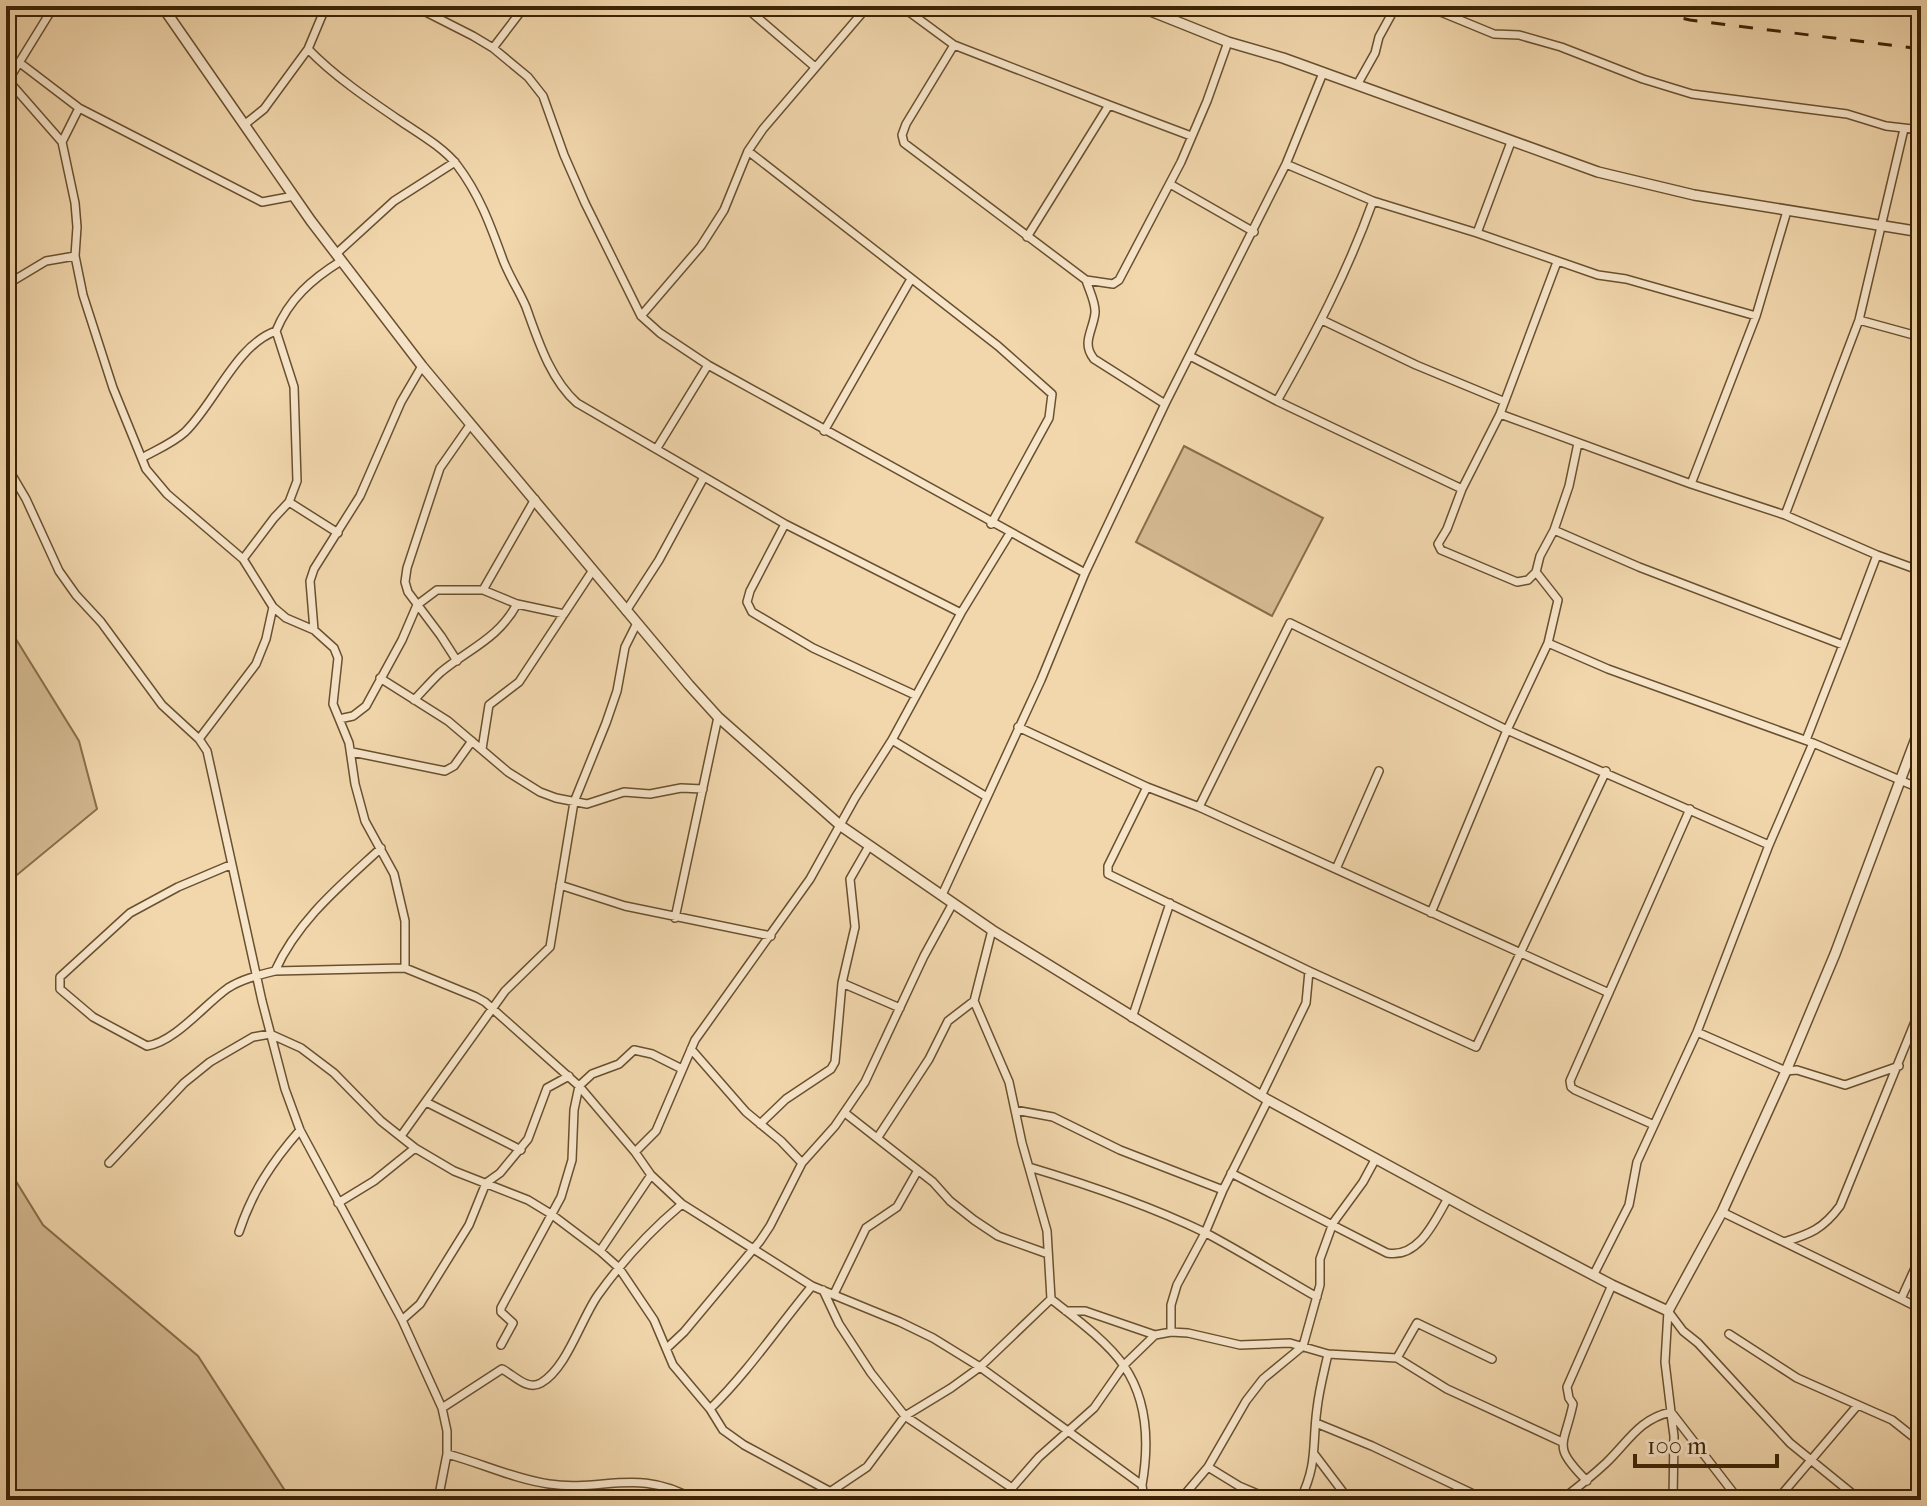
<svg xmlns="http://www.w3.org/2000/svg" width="1927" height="1506" viewBox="0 0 1927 1506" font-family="'IM FELL French Canon',serif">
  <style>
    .green { fill: #d3b890; stroke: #876e4a; stroke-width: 2 }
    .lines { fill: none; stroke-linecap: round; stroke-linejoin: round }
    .minor-casing { stroke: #69502e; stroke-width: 10 }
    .tertiary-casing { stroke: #69502e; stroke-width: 12 }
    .minor { stroke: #f7e5ca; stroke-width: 7 }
    .tertiary { stroke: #f7e5ca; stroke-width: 9 }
    .rail { stroke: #3b2304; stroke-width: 3; stroke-dasharray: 14 14; stroke-linecap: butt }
  </style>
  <rect width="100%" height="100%" fill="#f2d7ad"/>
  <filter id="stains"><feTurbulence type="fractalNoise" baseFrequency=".0025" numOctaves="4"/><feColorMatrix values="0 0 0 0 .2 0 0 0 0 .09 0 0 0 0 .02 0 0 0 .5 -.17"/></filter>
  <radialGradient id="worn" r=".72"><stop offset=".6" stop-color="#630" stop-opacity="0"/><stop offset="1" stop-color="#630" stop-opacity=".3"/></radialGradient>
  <path class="green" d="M1184,446L1323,518L1272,616L1136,542Z
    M6,623L79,741L97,809L6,884Z
    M6,1165L43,1225L198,1356L291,1500H6Z"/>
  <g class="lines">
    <g class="minor-casing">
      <path id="minor" d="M326,6L308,49C334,76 368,99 399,120C418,133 443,147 457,165C479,194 490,224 502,257C508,275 519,290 526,307C538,340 550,379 577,403L785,524L961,613
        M414,6L473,36L493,48L528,77L543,96L564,155L585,203L641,316L660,333L708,365L1085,573
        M744,6L815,67
        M901,6L954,45L906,124L902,135L904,143L1086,280C1089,290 1096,303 1095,313C1093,331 1081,343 1094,359L1165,404
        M1426,6L1494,34L1519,35L1561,47L1643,79L1692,94L1847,114L1886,126L1921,130
        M954,45L1109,105L1027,237
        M493,48L525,6
        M20,63L79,108
        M6,78L62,142L75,203L77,227L75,256L83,295L113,388L146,469L167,494L243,559L273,607L286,618L314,630L334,648L338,658L333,704L349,743L355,784L365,821L394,874L405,921V968
        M6,84L54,6
        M1357,85L1375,53L1379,37L1396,6
        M1109,105L1191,136
        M244,125L264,109L308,49
        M62,142L79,108L262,202L294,196
        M748,151L998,346L1052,394L1049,418L991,524
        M1286,164L1373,201L1477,233L1598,275L1626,279L1756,316L1787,211
        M1170,184L1254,232
        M1477,233L1511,142
        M336,254L394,201L455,162
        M1557,262L1500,414L1691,484L1785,515L1877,555L1921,571
        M1086,280L1113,284L1119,280L1181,162L1207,101L1228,42
        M6,285L46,261L75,256
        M641,316L701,246L724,210L748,151L763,129L868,6
        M1322,320L1416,365L1503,401
        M1859,320L1921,337
        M1190,356L1277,401L1462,489L1500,414
        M1277,401C1314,336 1348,271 1373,201
        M824,431L911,279
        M1578,443L1569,486L1554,530L1639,567L1843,645L1877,555
        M657,448L708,365
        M142,458C156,450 173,443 185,432C215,403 236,345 276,331
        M6,465L26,499L59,571L76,595L101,622L162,705L199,739L207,751L262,1001L285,1089L300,1130L402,1320L442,1408L447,1431V1454L438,1500
        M1691,484L1756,316
        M1462,489L1447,529L1438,544L1441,550L1517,582L1528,580L1536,572
        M289,502L338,533
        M1785,515L1859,320L1904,129
        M785,524L750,591L747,602L752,612L813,648L915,695
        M243,559L274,518L289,502L297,481L294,387L276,331C289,299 312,279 341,261
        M483,590L535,499
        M626,611L659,560L704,477
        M314,630L310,581L314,569L360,496L401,402L422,366
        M1548,643L1558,600L1536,572L1540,556L1554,530
        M457,661L441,636L408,592L405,582L407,568L440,468L470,425
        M380,678L448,721L508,772L540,792L556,798L587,804L624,792L650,794L681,788L703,789
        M414,700C423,691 431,681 441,672C470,648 498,639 517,604
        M339,719L353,716L366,706L402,640L417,605L437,590H483L517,604L564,614
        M1018,727L1147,787L1199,807L1609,993
        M199,739L256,664L266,639L273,607
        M1806,740L1843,645
        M482,749L489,705L519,682L593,570
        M352,752L445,771L454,766L472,741
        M1147,787L1108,866V874L1309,971L1476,1047L1606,771
        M987,797L892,740L961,613L1010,533
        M1199,807L1290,623L1507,730L1769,845L1697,1032L1637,1162L1629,1205L1594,1274
        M1769,845L1813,743L1921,789
        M869,846L850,879L855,927L842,983L900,1008
        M230,865L178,887L130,913L60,977V989L93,1017L147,1046C175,1042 205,1004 228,988C242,979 259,975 275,971L405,968L476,997L485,1002L579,1086L635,1152L651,1175L682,1204L812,1286L900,1322L933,1338L980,1367L1142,1485L1144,1500
        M1336,869L1379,771
        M560,885L625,906L771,936
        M942,895L1041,680L1085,573L1165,404L1286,164L1323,73
        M1431,913L1507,730L1548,643L1608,669L1813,743
        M675,918L718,717
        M992,930L974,1001L1009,1082L1022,1143L1047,1231L1051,1299C1074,1317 1108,1342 1124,1366C1148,1401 1149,1445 1142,1485
        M275,971C298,920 341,885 381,848
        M1132,1018L1170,903
        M1697,1032L1786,1071L1797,1070L1845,1085L1899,1066
        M691,1049L746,1112L781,1141L802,1163
        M1261,1096L1306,1003L1309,971
        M426,1102L521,1150
        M1015,1110L1053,1117L1120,1150L1223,1190
        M845,1113L933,1182L950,1201L974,1220L998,1236L1048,1254
        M760,1124L786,1099L831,1069L835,1062L842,983
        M1654,1125L1575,1090L1571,1087L1570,1081L1690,809
        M401,1136L505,991L550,947L574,802L606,723L617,691L625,647L637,623
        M878,1137L929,1059L948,1021L974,1001
        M635,1152L656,1131L695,1040L810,879L855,798L892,740
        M109,1163L184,1083L210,1062L253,1037L270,1034L301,1048L334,1073L381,1121L415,1148L454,1171L528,1200L551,1214L600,1251L619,1268L654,1320L673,1365L710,1409L723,1430L744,1445L831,1492L837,1500
        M1029,1167C1089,1185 1148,1205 1204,1232C1242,1252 1280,1276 1317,1297
        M1231,1173L1387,1253C1419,1259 1435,1220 1448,1198
        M338,1203L374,1181L415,1148
        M1722,1212L1901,1299
        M239,1232C252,1192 272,1162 300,1130
        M1784,1242C1810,1234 1823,1229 1840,1206L1921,1007
        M600,1251L651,1175
        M1921,1255L1901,1299L1921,1309
        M823,1290L839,1324L871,1373L905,1416L1012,1488L1015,1500
        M834,1294L866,1228L897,1207L918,1170
        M1066,1311H1085L1155,1335
        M1668,1311L1683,1331L1698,1343L1790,1443L1860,1500
        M402,1320L420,1304L469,1225L486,1183L500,1173L528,1139L547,1088L569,1076
        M1171,1332V1305L1177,1285L1205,1233L1223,1190L1268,1100
        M1729,1334L1797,1378L1892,1420L1921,1443
        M501,1345L513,1323L501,1312V1308L561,1197L572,1160L574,1110L579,1086L592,1074L619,1064L634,1050L652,1054L682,1069
        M667,1348L684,1332L760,1241L770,1226L802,1163L835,1126L865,1082L924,956L953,903
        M1397,1358L1417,1323L1492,1359
        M442,1408L502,1369C514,1375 527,1391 541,1383C567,1368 581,1319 598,1295C623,1260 650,1231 682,1204
        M710,1409C748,1372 778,1327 812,1286
        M1671,1412L1739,1500
        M1671,1414L1674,1436L1673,1500
        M1316,1423L1372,1446L1486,1500
        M447,1454C481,1463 514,1479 549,1484C604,1492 638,1467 695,1500
        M1315,1455L1349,1500
        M1208,1467L1239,1486L1272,1500
        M1587,1481C1551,1445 1564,1447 1573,1404L1569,1398L1567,1387L1612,1285
        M1012,1488L1039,1457L1094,1408L1124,1365L1155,1335L1171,1332L1188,1333L1240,1345L1290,1343L1328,1354L1397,1358L1447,1389L1562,1442
        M818,1500L867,1467L905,1416L951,1388L980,1367L1051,1299
        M1180,1500L1208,1467L1246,1401L1263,1379L1303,1346L1320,1285V1259L1333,1223L1363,1182L1376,1158
        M1300,1500C1318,1464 1312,1445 1317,1409C1319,1390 1324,1372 1328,1354
        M1561,1500C1577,1488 1592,1476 1606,1463C1628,1442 1639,1419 1671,1412L1665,1362L1668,1311
        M1777,1500L1857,1406"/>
    </g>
    <g class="tertiary-casing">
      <path id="tertiary" d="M162,6L311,221L422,366L689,685L718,717L841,826L992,930L1268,1100L1483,1217L1612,1285L1668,1311L1722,1212L1786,1071L1835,954L1921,725
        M1138,6L1228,42L1283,58L1598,172L1694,195L1921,232"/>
    </g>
    <use href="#minor" class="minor"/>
    <use href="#tertiary" class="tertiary"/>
    <path class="rail" d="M1629,6L1690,20L1921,49"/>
  </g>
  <rect width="1927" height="1506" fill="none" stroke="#f2d7ad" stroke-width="32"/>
  <rect x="8" y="8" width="1911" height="1490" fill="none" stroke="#3b2304" stroke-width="4"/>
  <rect x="16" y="16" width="1895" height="1474" fill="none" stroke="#3b2304" stroke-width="2"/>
  <path d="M1635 1454v12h142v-12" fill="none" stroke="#3b2304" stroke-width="4"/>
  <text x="1647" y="1454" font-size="24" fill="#3b2304" stroke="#f7e5ca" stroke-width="6" paint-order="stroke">100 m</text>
  <rect width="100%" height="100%" filter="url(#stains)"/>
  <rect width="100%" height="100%" fill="url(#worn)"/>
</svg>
